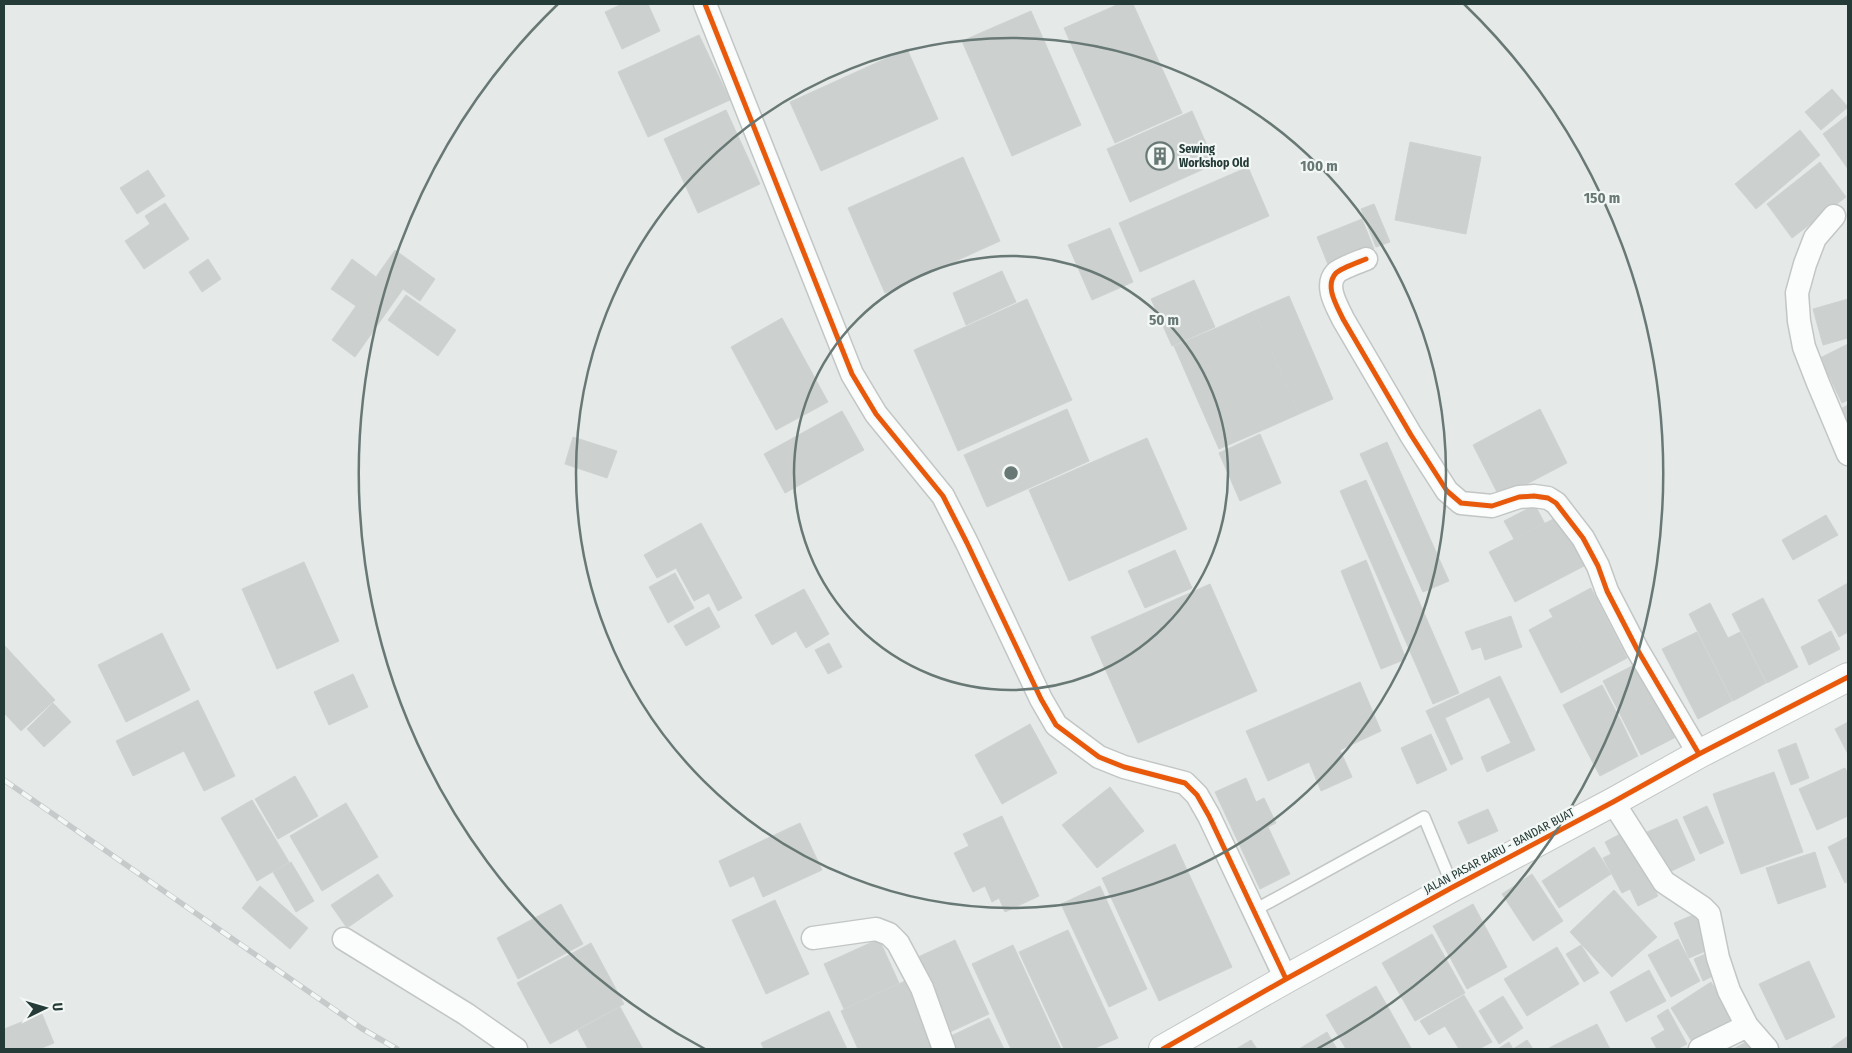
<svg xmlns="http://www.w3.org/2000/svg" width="1852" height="1053" viewBox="0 0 1852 1053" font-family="'Fira Sans Condensed',sans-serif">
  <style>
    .building { fill: #ccd1cf; stroke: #ced2d1 }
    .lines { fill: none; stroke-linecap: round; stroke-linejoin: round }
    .service-casing { stroke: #c2c6c5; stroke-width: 14 }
    .minor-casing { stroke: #c2c6c5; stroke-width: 25 }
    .tertiary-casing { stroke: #c2c6c5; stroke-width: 30 }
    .service { stroke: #fbfcfc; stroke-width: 11 }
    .minor { stroke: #fbfcfc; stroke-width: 22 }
    .tertiary { stroke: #fbfcfc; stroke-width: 28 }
    .rail-casing { stroke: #c7caca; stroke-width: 5.5 }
    .rail { stroke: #f3f8f6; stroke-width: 4; stroke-dasharray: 11; stroke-linecap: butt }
    .cycleway-casing { stroke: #f3f8f6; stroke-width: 8 }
    .cycleway { stroke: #e8590c; stroke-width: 5 }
    .ring { fill: none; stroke: #687875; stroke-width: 2.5 }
    .labels { text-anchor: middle; stroke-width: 4.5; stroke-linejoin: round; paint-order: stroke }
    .poi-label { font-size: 12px; font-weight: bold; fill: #243b37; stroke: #f3f8f6; text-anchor: start }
    .street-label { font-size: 12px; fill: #243b37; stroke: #f3f8f6 }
    .centre { fill: #687875; stroke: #f3f8f6; stroke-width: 2.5 }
    .ring-label { font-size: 15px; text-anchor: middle; font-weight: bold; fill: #687875; stroke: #f3f8f6; stroke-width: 4.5; stroke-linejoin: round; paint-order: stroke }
  </style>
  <rect width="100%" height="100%" fill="#e5e9e8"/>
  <path class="building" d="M622,4H648L660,31L622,49L605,12Z
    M1119,4H1133L1182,113L1115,143L1064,28Z
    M1031,11L1081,125L1012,156L962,41Z
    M699,35L730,100L648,137L618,72Z
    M907,49L938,119L821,171L790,102Z
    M1832,89L1848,107L1821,130L1805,112Z
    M726,110L760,184L698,213L664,139Z
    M1192,111L1215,164L1130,202L1107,149Z
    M1848,115V169L1823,134Z
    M1800,130L1820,155L1756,209L1735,184Z
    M1410,142L1481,157L1466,234L1395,220Z
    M963,157L1000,241L885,293L848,208Z
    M1820,162L1846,197L1792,238L1767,204Z
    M1248,167L1269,216L1140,272L1119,223Z
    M148,170L165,196L137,214L120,188Z
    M165,203L189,239L144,269L125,241L150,224L145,216Z
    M1374,204L1390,242L1376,247L1361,209Z
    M1362,219L1374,249L1329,267L1317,237Z
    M1110,228L1133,282L1092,300L1068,245Z
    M395,250L435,279L420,301L403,289L355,357L332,340L356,306L331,289L352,259L376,277Z
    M208,259L221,279L202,292L189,272Z
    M1002,271L1016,302L966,325L953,293Z
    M1194,280L1215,327L1172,346L1151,299Z
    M406,295L456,330L438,356L388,320Z
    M1289,296L1333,399L1299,414L1254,311Z
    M1027,299L1072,400L958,451L914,350Z
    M1848,299V338L1823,345L1813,309Z
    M1254,311L1299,414L1263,430L1219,327Z
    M782,318L828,402L776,430L731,347Z
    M1219,327L1263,430L1219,449L1174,346Z
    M1848,344V400L1842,403L1820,358Z
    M1848,405V435L1835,412Z
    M1067,409L1089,461L987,507L964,455Z
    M1540,409L1567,463L1500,498L1473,445Z
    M842,411L864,450L785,493L764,454Z
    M1260,434L1281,483L1240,501L1219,453Z
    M573,437L617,451L607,478L565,464Z
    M1147,438L1187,529L1069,581L1029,490Z
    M1387,442L1449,581L1423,592L1360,454Z
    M1366,480L1459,693L1433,704L1340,491Z
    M1535,505L1545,524L1514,539L1504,521Z
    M1561,515L1586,565L1515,602L1489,552Z
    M1826,515L1838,535L1793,560L1782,540Z
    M701,523L742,598L718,611L709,593L694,601L676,568L657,578L644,555Z
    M1175,550L1192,588L1145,608L1128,571Z
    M1366,560L1406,659L1381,669L1341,571Z
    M304,562L339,641L277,669L242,589Z
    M675,573L694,608L668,623L649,587Z
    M1848,583V632L1839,637L1818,600Z
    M1210,584L1257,691L1138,743L1091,637Z
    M1591,588L1627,658L1597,674L1561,604Z
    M804,589L829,634L806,648L796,631L772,645L755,615Z
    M1763,598L1798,667L1767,683L1732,614Z
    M1710,603L1728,638L1740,632L1766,683L1733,701L1689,614Z
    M1561,604L1581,643L1545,662L1529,630L1553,617L1549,610Z
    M709,607L720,627L686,646L674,626Z
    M1511,616L1522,647L1485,660L1481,647L1472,650L1465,632Z
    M1831,631L1840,649L1809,665L1801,647Z
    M1697,632L1732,701L1698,719L1662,649Z
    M162,633L190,690L126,722L98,665Z
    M829,643L842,667L828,674L815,650Z
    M1581,643L1597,674L1561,693L1545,662Z
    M4,645L55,700L21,731L4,713Z
    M1638,663L1657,700L1622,718L1603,681Z
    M353,674L368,707L329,725L314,692Z
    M1500,676L1535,750L1487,772L1481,757L1511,743L1489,697L1445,718L1463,759L1451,765L1426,711Z
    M1360,682L1381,731L1340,750L1352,777L1321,791L1309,762L1268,781L1246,731Z
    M1602,685L1621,721L1582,742L1563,705Z
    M198,700L235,776L204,791L184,751L133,776L116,741Z
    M1657,700L1676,737L1641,755L1622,718Z
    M53,703L71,722L44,747L27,729Z
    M1621,721L1638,756L1600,776L1582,742Z
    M1848,722V754L1835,729Z
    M1030,724L1057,773L1002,804L975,755Z
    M1431,734L1447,770L1417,784L1401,748Z
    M1796,743L1809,778L1791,785L1778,750Z
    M1845,768L1848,774V816L1817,830L1799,789Z
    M1774,772L1803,852L1741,874L1713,794Z
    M295,776L318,816L278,839L255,799Z
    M1246,778L1256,802L1264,798L1276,823L1268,827L1290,874L1260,889L1215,792Z
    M1110,787L1144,831L1097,868L1062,825Z
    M252,800L289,862L257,881L221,818Z
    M346,803L378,857L322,891L290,836Z
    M1707,806L1724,843L1700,854L1683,817Z
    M1488,809L1498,831L1468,844L1458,822Z
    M1002,816L1039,896L1005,912L999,898L992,902L985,886L973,892L954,853L969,846L963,834Z
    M1677,819L1695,860L1665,874L1647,832Z
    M800,823L822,870L763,897L754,876L730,887L719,861Z
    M1624,832L1658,896L1638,906L1630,889L1622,893L1603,858L1611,854L1605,842Z
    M1848,837V881L1845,883L1828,847Z
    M1175,844L1232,967L1159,1001L1102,878Z
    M1594,847L1611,874L1559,908L1542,881Z
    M1815,852L1826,887L1778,904L1766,868Z
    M291,862L314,901L296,912L273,872Z
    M378,874L393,896L347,928L331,905Z
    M1532,874L1563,921L1533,941L1502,894Z
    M260,886L308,928L290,949L242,908Z
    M1100,886L1147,989L1109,1007L1061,904Z
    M1614,890L1657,937L1612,977L1570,932Z
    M775,900L809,974L766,994L732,920Z
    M561,904L583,944L518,979L497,938Z
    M1473,904L1507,967L1467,989L1433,926Z
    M1698,913L1713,948L1689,958L1674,923Z
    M1068,930L1118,1038L1093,1049H1064L1019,952Z
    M1432,934L1465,993L1415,1021L1382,963Z
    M879,939L899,983L844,1009L824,964Z
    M1678,939L1700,981L1671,997L1648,955Z
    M955,940L989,1014L950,1032L916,958Z
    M591,943L624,1004L550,1044L517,983Z
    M1013,945L1061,1049H1011L972,964Z
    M1581,945L1599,973L1584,982L1566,954Z
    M1557,947L1579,984L1527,1016L1504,979Z
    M1710,952L1719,973L1703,981L1694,959Z
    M1809,961L1835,1017L1786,1040L1759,984Z
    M1649,970L1666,1001L1626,1022L1610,992Z
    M905,981L936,1049H858L841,1011Z
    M1711,982L1734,1019L1694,1045L1671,1008Z
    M1376,986L1411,1048L1409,1049H1346L1326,1015Z
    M1464,995L1492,1042L1479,1049H1459L1445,1026L1429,1035L1420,1021Z
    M1503,996L1523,1028L1499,1044L1479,1011Z
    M620,1007L643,1049H588L578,1030Z
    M1668,1009L1687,1044L1677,1049H1657L1651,1038L1665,1030L1657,1016Z
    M829,1011L847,1049H764L761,1043Z
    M42,1014L54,1043L39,1049H4V1029Z
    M989,1018L1004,1049H957L951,1036Z
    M1597,1024L1610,1049H1549V1048Z
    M1327,1032L1337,1049H1299Z
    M1848,1036V1049H1830Z
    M1754,1037L1761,1049H1734Z
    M1251,1040L1257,1049H1236Z
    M1527,1040L1533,1049H1498L1509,1042L1513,1049Z"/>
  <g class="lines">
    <g class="service-casing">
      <path id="service" d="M1253,911L1424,817L1453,887"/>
    </g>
    <g class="minor-casing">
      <path id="minor" d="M705,4L852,374L876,414L943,496L967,543L1041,699L1056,725L1099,757L1124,767L1185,783L1197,795L1209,816L1286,979
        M1834,216L1815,238L1805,264L1797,293L1799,321L1804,347L1818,383L1848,454
        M1366,259C1359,262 1341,268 1336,273C1324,286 1337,306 1343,319L1411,435L1447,491L1461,503L1492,506L1519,497L1534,496L1548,498L1556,503L1583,538L1598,566L1607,591L1637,649L1699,754
        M1613,802L1664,882L1703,908L1709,914L1718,958L1729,991L1747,1026L1767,1049
        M813,938L876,929L889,934L898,943L922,988L944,1049
        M344,939L466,1014L516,1049
        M1700,1049L1747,1026"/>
    </g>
    <g class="tertiary-casing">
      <path id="tertiary" d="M1163,1049L1286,979L1453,887L1613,802L1699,754L1848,677"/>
    </g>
    <use href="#service" class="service"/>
    <use href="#minor" class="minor"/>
    <use href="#tertiary" class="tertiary"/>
    <g class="rail-casing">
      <path id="rail" d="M4,780L361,1028L397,1049"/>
    </g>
    <use href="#rail" class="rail"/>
    <g class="cycleway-casing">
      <path id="cycleway" d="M705,4L852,374L876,414L943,496L967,543L1041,699L1056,725L1099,757L1124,767L1185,783L1197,795L1209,816L1286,979
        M1366,259C1359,262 1341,268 1336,273C1324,286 1337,306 1343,319L1411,435L1447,491L1461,503L1492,506L1519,497L1534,496L1548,498L1556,503L1583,538L1598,566L1607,591L1637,649L1699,754
        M1163,1049L1286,979L1453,887L1613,802L1699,754L1848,677"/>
    </g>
    <use href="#cycleway" class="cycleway"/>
  </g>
  <g class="ring">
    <circle cx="1011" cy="473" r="217"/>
    <circle cx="1011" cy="473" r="435"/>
    <path d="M705 1049A652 652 0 0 1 558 4M1464 4A652 652 0 0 1 1317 1049"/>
  </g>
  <defs>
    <g id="building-ring" transform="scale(1.4375)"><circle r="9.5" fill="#f3f8f6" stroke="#687875" stroke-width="1.5"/><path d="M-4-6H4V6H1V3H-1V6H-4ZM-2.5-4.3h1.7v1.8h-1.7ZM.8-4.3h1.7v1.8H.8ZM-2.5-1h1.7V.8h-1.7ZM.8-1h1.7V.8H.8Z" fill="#687875"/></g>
  </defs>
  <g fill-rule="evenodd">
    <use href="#building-ring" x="1160" y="156"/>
  </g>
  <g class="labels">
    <g class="poi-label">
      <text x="1179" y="153">Sewing<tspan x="1179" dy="14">Workshop Old</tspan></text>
    </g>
    <g class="street-label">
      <text transform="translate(1499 851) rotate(-28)" y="4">JALAN PASAR BARU - BANDAR BUAT</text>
    </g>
  </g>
  <circle cx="1011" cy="473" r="8" class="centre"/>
  <g class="ring-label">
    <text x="1319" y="171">100 m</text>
    <text x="1602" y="203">150 m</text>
    <text x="1164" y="325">50 m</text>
  </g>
  <rect width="1852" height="1053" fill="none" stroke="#243b37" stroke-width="10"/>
  <g transform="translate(45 1008) rotate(85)" stroke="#f3f8f6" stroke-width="4" paint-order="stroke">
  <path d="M0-4L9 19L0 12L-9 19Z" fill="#243b37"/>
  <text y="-8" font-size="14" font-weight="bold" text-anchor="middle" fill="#243b37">U</text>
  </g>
</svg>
